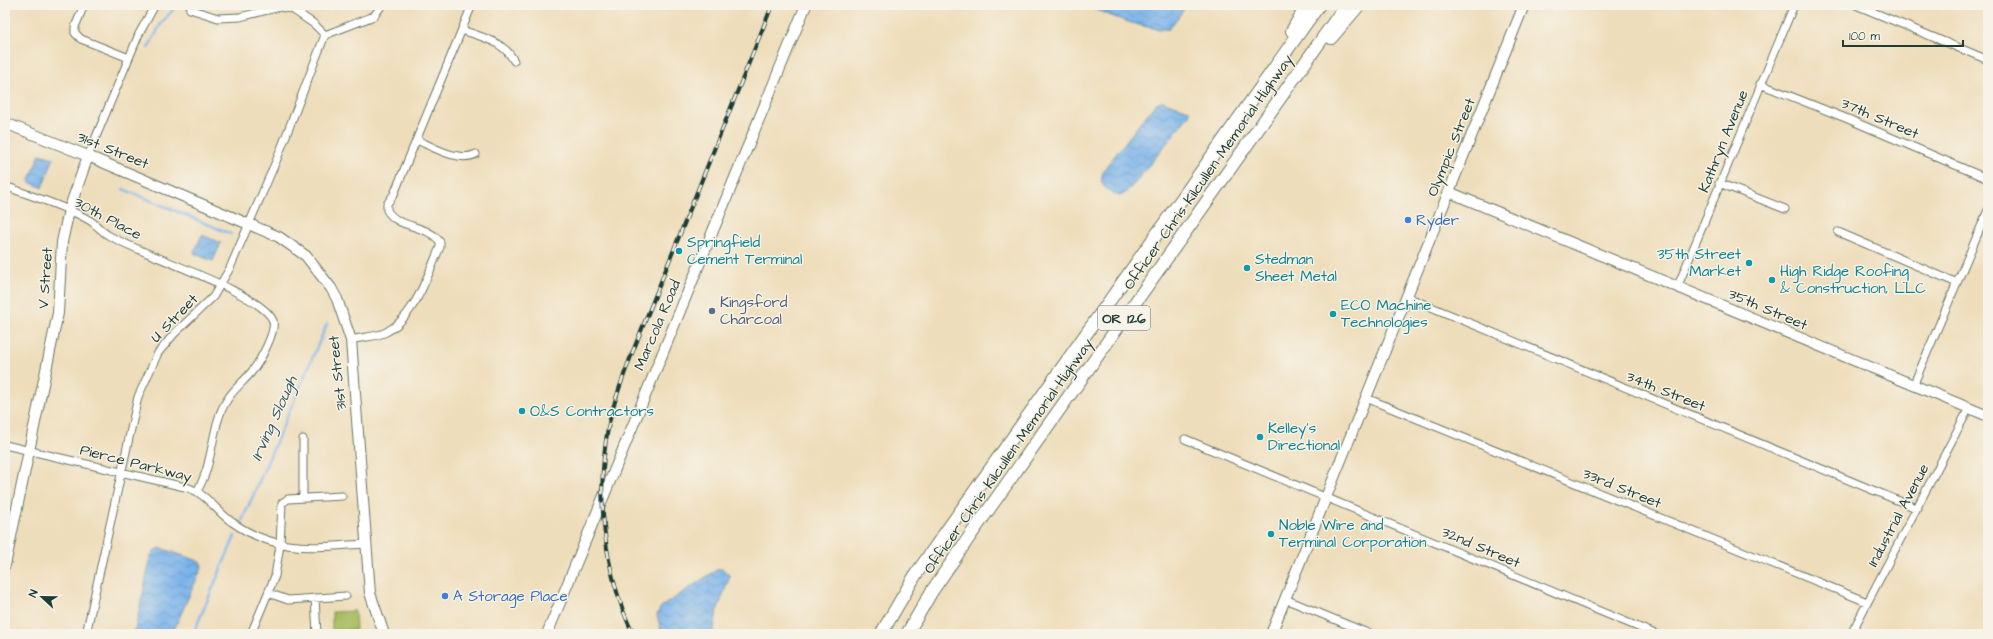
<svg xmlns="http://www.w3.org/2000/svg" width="1993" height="639" viewBox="0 0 1993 639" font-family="'Architects Daughter',sans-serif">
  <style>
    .pitch { fill: #a7bd61; stroke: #637d4a }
    .water { fill: url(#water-waves); stroke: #4c788f }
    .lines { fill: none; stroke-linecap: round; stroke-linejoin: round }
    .stream { stroke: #7ab3ea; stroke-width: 2.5 }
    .street-casing { stroke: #677563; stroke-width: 9 }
    .secondary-casing { stroke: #677563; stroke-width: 12 }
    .highway-casing { stroke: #677563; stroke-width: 14 }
    .street { stroke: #fff; stroke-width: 7 }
    .secondary { stroke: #fff; stroke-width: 10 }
    .highway { stroke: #fff; stroke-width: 12 }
    .rail-casing { stroke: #1f3d34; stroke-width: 4 }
    .rail { stroke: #f7f3e8; stroke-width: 2.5; stroke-dasharray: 8; stroke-linecap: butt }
    .shop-dot { fill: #3f7fe0; stroke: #f7f3e8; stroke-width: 1.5 }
    .culture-dot { fill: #0f9aa8; stroke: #f7f3e8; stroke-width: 1.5 }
    .service-dot { fill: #5c6f8a; stroke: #f7f3e8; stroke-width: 1.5 }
    .labels { text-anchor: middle; stroke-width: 3; stroke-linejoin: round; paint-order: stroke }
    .shield { fill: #f7f3e8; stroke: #60746a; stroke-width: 1 }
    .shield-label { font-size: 14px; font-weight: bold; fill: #1f3d34 }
    .street-label { font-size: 15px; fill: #1f3d34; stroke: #f7f3e8 }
    .shop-label { font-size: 15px; fill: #366cbe; stroke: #f7f3e8; text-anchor: start }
    .culture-label { font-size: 15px; fill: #0d838f; stroke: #f7f3e8; text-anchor: start }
    .service-label { font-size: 15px; fill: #4e5e75; stroke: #f7f3e8; text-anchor: start }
    .water-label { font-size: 16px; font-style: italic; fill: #365a62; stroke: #f7f3e8 }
  </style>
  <defs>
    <pattern id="water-waves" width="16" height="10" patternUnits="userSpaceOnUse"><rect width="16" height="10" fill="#7ab3ea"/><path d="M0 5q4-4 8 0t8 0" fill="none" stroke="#6393be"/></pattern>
  </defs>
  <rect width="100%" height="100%" fill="#f7f3e8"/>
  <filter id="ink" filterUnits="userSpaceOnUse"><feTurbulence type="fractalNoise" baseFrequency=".025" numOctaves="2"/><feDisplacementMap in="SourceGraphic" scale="8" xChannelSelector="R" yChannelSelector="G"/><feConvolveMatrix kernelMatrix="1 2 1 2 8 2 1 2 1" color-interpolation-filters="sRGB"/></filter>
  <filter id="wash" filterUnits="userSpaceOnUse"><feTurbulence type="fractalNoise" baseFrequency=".012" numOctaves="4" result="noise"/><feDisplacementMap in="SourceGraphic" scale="16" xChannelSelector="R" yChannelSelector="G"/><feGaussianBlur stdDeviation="0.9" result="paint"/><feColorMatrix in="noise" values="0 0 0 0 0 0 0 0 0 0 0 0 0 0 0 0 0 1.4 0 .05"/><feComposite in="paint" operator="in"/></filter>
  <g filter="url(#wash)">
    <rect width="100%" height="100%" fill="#eeddba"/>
    <path class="pitch" d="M355,611L356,630L332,631V612Z"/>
    <path class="water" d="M1086,5H1187L1169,29C1148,31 1106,15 1086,5Z
      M1162,101L1189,110L1190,114L1134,184L1124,194L1119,196C1104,189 1097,184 1105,168L1156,103Z
      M40,154L54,158L42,188L29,182Z
      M202,235L221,243L213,261L195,254L194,252Z
      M160,548L196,560L201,563L202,567L172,634H134L151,556L154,551Z
      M718,569H723L730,576L717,611L713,634H662L657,615L661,607Z"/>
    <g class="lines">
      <path class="stream" d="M148,48L161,24L177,5
        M123,189L231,234
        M242,521L327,324
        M193,634L235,536"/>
    </g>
  </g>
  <g filter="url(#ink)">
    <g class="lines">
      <g class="street-casing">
        <path id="street" d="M84,5L75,27V33L81,39L129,58
          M1856,5L1988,60
          M190,9L218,18L240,17L280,7L292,9L314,24L325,35
          M462,30C481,37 504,41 514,61
          M325,35L374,16L382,5
          M1760,84L1848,119L1988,179
          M417,140C433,147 459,163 476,154
          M88,156L139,34L155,5
          M1719,183L1785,209
          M5,186C33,197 63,205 89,220C96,224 101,231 108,235C137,253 264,293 273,321C276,332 260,361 253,370C245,381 234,388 227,400C210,426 215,462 197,491
          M1838,232L1957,283
          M1677,288L1794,5
          M1407,297L1916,508
          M351,340C362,337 375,337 384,333C414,320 428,274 440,247V242C428,224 397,229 387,210V204L394,194L472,5
          M1913,386L1988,210
          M1366,398L1867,602
          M303,439V498
          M1185,439L1655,634
          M5,445L189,488C208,495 217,512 232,522C277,554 314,547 366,544
          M268,593L288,600L346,596
          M315,598L317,634
          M1285,599L1370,634
          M86,634L138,397L158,353L174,334L213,297L230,268L277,159L325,35
          M251,634L275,576L280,545L282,503L288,499L342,496
          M1851,634L1969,408"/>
      </g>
      <g class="secondary-casing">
        <path id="secondary" d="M5,123L88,156L279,237L306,256L331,288L337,299L351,340L370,593L384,634
          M1449,192L1988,416
          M5,565L58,313L62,242L69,210L88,156
          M547,634L806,5
          M1271,634L1524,5"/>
      </g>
      <g class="highway-casing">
        <path id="highway" d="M1292,31L1307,5
          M1331,38L1359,5
          M881,634L916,574L1319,5
          M907,634L932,591L972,533L1346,5"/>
      </g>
      <use href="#street" class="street"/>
      <use href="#secondary" class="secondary"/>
      <use href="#highway" class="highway"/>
      <g class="rail-casing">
        <path id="rail" d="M633,634C603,570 595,492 609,423C615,398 624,374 633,351L771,8"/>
      </g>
      <use href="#rail" class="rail"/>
    </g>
  </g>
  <g class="shop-dot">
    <circle cx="1408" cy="220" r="4"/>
    <circle cx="445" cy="596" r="4"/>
  </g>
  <g class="culture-dot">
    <circle cx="679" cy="251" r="4"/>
    <circle cx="1749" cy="263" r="4"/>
    <circle cx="1247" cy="268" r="4"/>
    <circle cx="1772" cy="280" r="4"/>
    <circle cx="1333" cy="314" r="4"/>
    <circle cx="522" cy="411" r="4"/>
    <circle cx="1260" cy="437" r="4"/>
    <circle cx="1271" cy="534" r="4"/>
  </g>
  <circle class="service-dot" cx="712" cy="311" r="4"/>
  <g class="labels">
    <rect class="shield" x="1098" y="306" width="52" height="24" rx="3"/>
    <g class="shield-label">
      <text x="1124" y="323">OR 126</text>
    </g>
    <g class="street-label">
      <text transform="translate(1880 118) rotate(23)" y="5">37th Street</text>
      <text transform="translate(1723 141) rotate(-68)" y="5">Kathryn Avenue</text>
      <text transform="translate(1451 147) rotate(-68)" y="5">Olympic Street</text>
      <text transform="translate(113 150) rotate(22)" y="5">31st Street</text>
      <text transform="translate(1208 172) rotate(-55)" y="5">Officer Chris Kilcullen Memorial Highway</text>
      <text transform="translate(108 218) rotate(28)" y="5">30th Place</text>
      <text transform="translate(45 278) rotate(-86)" y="5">V Street</text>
      <text transform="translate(1768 309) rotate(23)" y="5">35th Street</text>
      <text transform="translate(174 318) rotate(-46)" y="5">U Street</text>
      <text transform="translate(657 325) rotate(-67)" y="5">Marcola Road</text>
      <text transform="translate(337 373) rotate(-96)" y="5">31st Street</text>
      <text transform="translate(1666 391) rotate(22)" y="5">34th Street</text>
      <text transform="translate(1008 456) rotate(-55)" y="5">Officer Chris Kilcullen Memorial Highway</text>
      <text transform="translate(136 463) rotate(14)" y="5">Pierce Parkway</text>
      <text transform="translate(1622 488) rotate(22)" y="5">33rd Street</text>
      <text transform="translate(1898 515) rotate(-62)" y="5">Industrial Avenue</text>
      <text transform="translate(1481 547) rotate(23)" y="5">32nd Street</text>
    </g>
    <g class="shop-label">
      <text x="1416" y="225">Ryder</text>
      <text x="453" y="601">A Storage Place</text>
    </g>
    <g class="culture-label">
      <text x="687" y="247">Springfield<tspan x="687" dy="17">Cement Terminal</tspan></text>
      <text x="1741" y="259" text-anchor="end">35th Street<tspan x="1741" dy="17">Market</tspan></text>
      <text x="1255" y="264">Stedman<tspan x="1255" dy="17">Sheet Metal</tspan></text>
      <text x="1780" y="276">High Ridge Roofing<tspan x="1780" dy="17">&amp; Construction, LLC</tspan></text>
      <text x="1341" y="310">ECO Machine<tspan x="1341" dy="17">Technologies</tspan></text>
      <text x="530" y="416">O&amp;S Contractors</text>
      <text x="1268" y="433">Kelley's<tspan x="1268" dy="17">Directional</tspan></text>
      <text x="1279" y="530">Noble Wire and<tspan x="1279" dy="17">Terminal Corporation</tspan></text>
    </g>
    <g class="service-label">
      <text x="720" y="307">Kingsford<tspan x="720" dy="17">Charcoal</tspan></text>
    </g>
    <g class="water-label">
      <text transform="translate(273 418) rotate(-66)" y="6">Irving Slough</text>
    </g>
  </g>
  <rect width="1993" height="639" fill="none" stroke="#f7f3e8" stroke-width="20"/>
  <g transform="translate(42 597) rotate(292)" stroke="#f7f3e8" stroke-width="3" paint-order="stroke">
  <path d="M0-3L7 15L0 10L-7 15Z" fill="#1f3d34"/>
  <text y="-6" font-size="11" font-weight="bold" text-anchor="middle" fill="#1f3d34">N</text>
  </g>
  <path d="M1843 40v6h120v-6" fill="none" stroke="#1f3d34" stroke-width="2"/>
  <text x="1849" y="40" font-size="12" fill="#1f3d34" stroke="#f7f3e8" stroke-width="3" paint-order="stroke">100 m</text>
</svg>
